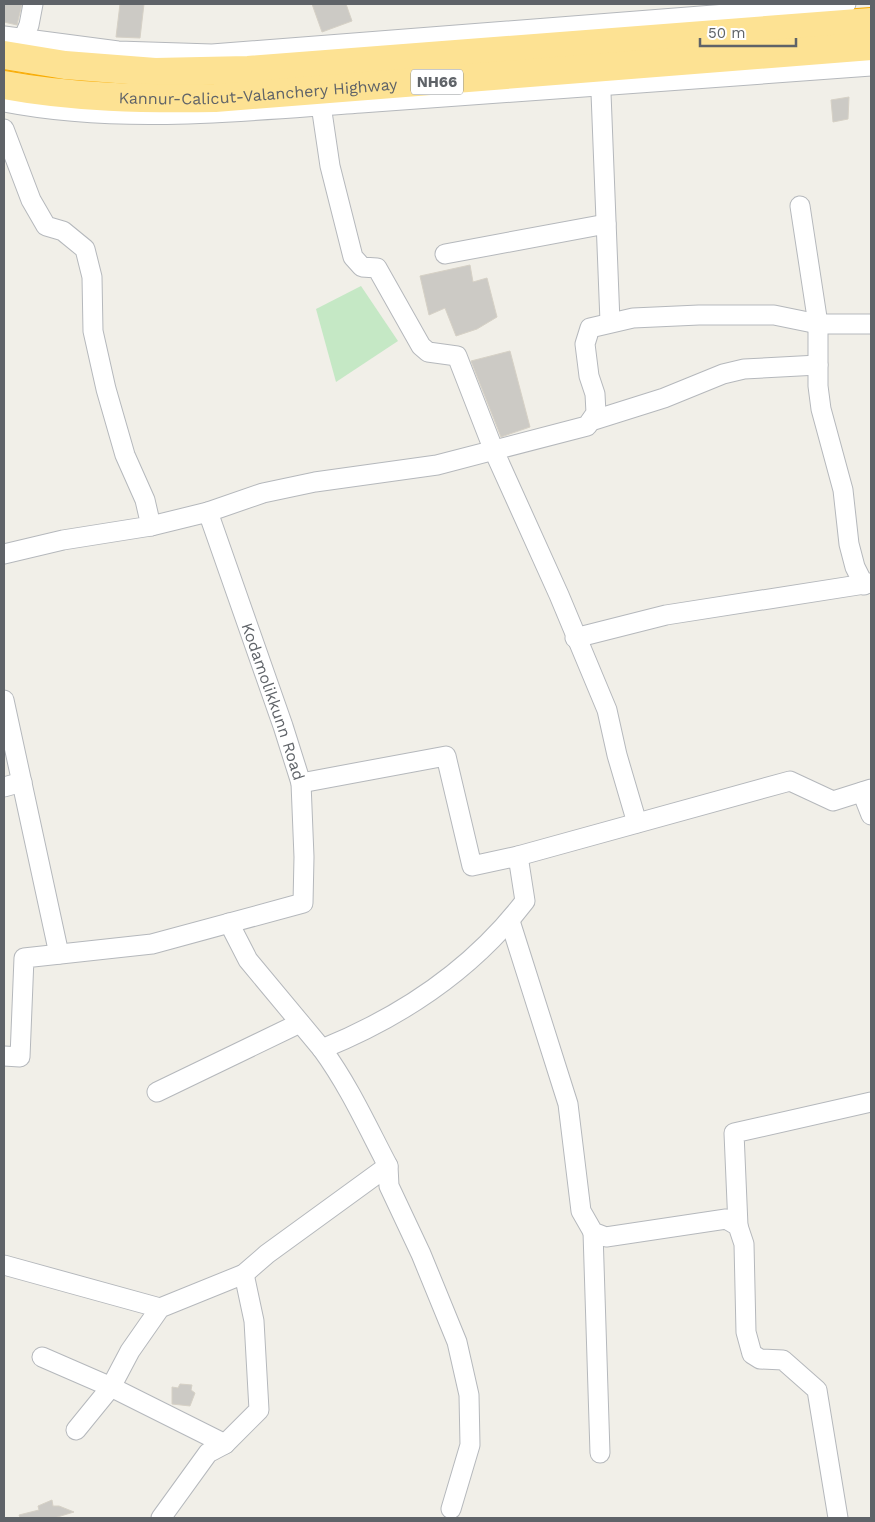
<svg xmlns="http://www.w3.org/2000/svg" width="875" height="1522" viewBox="0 0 875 1522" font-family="'Work Sans',sans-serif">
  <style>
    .green { fill: #c5e8c5 }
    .building { fill: #cccac5; stroke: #d6d1c6 }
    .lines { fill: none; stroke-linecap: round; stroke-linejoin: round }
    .minor-casing { stroke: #b5b8bc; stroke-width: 21 }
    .highway-casing { stroke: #f9ab00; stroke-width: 30 }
    .minor { stroke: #fff; stroke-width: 19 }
    .highway { stroke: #fde293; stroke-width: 28 }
    .labels { text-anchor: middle; stroke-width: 4; stroke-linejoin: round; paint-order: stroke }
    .shield { fill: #fff; stroke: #8f9295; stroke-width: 1 }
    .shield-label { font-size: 15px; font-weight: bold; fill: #5f6368 }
    .street-label { font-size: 16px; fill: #5f6368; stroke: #fff }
  </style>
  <rect width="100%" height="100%" fill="#f1efe8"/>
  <path class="green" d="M361,286L398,341L336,382L316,309Z"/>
  <path class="building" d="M4,4H22L17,25L4,22Z
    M120,4H144L140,38L116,37Z
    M312,4H346L352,21L322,32Z
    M849,97L848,119L833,122L831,100Z
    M470,265L473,282L487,278L497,317L477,329L456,336L445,308L429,315L420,276Z
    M510,351L530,427L501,437L471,361Z
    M180,1384L192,1385L191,1390L195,1393L190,1406L172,1404V1387L178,1388Z
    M52,1500L53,1506H59L74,1512L54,1518H20L19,1515L39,1510L38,1506Z"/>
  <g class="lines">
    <g class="minor-casing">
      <g id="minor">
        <path d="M815,7L846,4"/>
        <path d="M4,36L118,51L212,54L815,7L842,25"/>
        <path d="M23,39L29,25L33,4"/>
        <path d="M601,93L610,322"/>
        <path d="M4,102C122,125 242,111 361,103C531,92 701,78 871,66"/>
        <path d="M321,105L330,166L353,257L362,267L377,268L421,346L428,352L457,356L494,451L559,595L607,710L617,755L637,823"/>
        <path d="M4,129L31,200L46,226L63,231L85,249L92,277L93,331L106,389L125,455L145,500L151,526L63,540L4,554"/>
        <path d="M800,206L818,324V386L821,409L843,490L849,544L855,567L864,585"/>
        <path d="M445,254L606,224"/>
        <path d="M591,421L664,398L723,374L744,369L818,365"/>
        <path d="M208,512L263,493L315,482L437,465L587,426L596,413L595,394L589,376L585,344L590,328L633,318L699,315H774L818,324H871"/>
        <path id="s1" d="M151,526L208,512L283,726L301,783L446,756L472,866L518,856L525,901C473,969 401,1017 322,1049C349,1086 367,1126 388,1166"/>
        <path d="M575,638L666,615L871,583"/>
        <path d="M4,700L59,954"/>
        <path d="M4,787L22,782"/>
        <path d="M862,792L871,815"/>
        <path d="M518,856L790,781L833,801L871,789"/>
        <path d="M510,921L568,1104L581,1211L593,1232L606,1237L726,1219L738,1226L744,1244L746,1332L752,1354L760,1359L783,1360L817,1390L838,1518"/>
        <path d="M229,923L248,960L322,1049"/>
        <path d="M4,1056L20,1057L24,958L152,944L303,903L304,857L301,783"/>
        <path d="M157,1092L300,1023"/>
        <path d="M738,1226L734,1133L871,1102"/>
        <path d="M593,1232L600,1453"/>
        <path d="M4,1265L160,1308"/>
        <path d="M42,1357L111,1387L225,1444"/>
        <path d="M76,1430L111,1387L130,1351L160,1308L244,1274L267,1254L388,1166L389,1186L421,1254L457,1342L469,1395L470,1445L451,1509"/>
        <path d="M161,1518L208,1453L225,1444L259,1410L254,1321L244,1274"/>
      </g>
    </g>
    <g class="highway-casing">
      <g id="highway">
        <path d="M4,55L65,65L155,72L248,70L871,22"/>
        <path id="s2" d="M4,85C74,98 144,99 215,98L871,46"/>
      </g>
    </g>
    <use href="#minor" class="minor"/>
    <use href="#highway" class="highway"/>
  </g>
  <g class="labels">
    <rect class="shield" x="411" y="69.5" width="52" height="25" rx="4"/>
    <g class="shield-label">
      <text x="437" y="87">NH66</text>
    </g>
    <g class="street-label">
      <text dy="6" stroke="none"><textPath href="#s2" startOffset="255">Kannur-Calicut-Valanchery Highway</textPath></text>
      <text dy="6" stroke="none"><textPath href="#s1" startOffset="259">Kodamolikkunn Road</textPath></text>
    </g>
  </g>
  <rect width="875" height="1522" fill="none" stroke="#5f6368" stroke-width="10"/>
  <path d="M700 38v8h96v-8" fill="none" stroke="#5f6368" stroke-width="2.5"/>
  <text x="708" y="38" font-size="15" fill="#5f6368" stroke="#ffffff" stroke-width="4" paint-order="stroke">50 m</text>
</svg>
